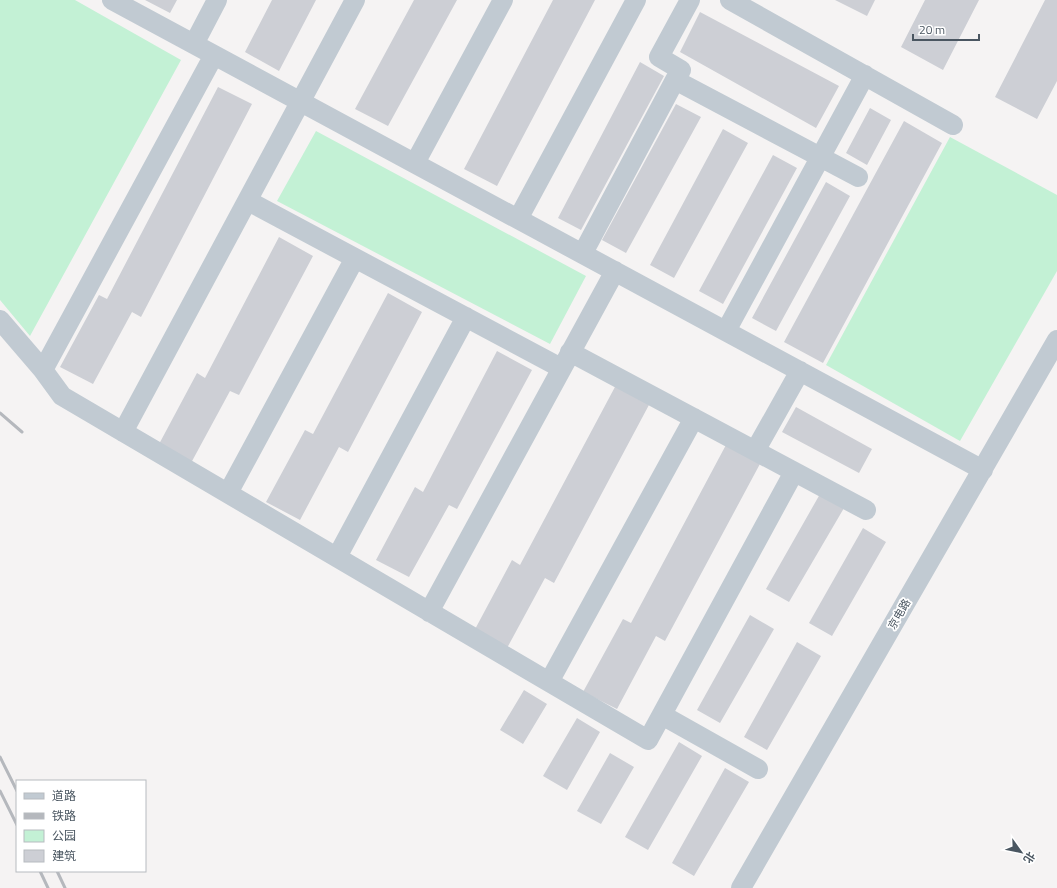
<svg xmlns="http://www.w3.org/2000/svg" width="1057" height="888" viewBox="0 0 1057 888" font-family="'Titillium Web','Noto Sans SC',sans-serif">
  <style>
    .green { fill: #c3f1d5 }
    .building { fill: #cdcfd5 }
    .lines { fill: none; stroke-linecap: round; stroke-linejoin: round }
    .minor { stroke: #c1cad2; stroke-width: 20 }
    .rail { stroke: #b5b8bd; stroke-width: 3 }
    .labels { text-anchor: middle; stroke-width: 3.5; stroke-linejoin: round; paint-order: stroke }
    .street-label { font-size: 11px; fill: #4a5661; stroke: #fff }
  </style>
  <rect width="100%" height="100%" fill="#f5f3f3"/>
  <path class="green" d="M0,0H75L181,60L30,336L0,300Z
    M316,131L586,276L550,344L277,201Z
    M950,137L1057,195V271L960,441L826,365Z"/>
  <path class="building" d="M145,0H177L170,13Z
    M272,0H316L279,71L245,52Z
    M414,0H457L388,126L355,109Z
    M553,0H595L497,186L464,169Z
    M835,0H875L867,16Z
    M925,0H979L943,70L901,47Z
    M1045,0H1057V81L1037,119L995,97Z
    M700,12L839,86L816,128L680,52Z
    M640,62L664,76L581,230L558,218Z
    M218,87L252,104L141,317L132,312L93,384L60,367L99,295L107,299Z
    M676,104L701,117L626,253L602,240Z
    M870,108L891,120L867,165L846,153Z
    M904,121L942,143L823,363L784,342Z
    M723,129L748,143L674,278L650,265Z
    M773,155L797,168L723,304L699,291Z
    M826,182L850,196L776,331L752,318Z
    M279,237L313,256L239,395L230,391L191,463L158,446L197,373L205,378Z
    M388,293L422,312L348,452L339,447L300,520L266,502L305,430L313,434Z
    M497,351L532,370L457,509L449,505L409,577L376,560L415,487L423,492Z
    M616,385L650,403L554,583L545,578L506,650L473,633L512,560L520,565Z
    M796,407L872,449L859,473L782,432Z
    M727,443L761,462L665,641L656,636L617,709L583,692L623,619L631,623Z
    M820,494L844,508L789,602L766,589Z
    M863,528L886,542L832,636L809,623Z
    M750,615L774,629L720,723L697,710Z
    M797,642L821,656L767,750L744,737Z
    M524,690L547,704L523,744L500,730Z
    M577,718L600,732L567,790L543,776Z
    M679,742L702,756L648,850L625,837Z
    M610,753L634,767L601,824L577,811Z
    M725,768L749,782L694,876L672,863Z"/>
  <g class="lines">
    <path class="minor" d="M112,0L983,470
      M690,0L659,57L681,70L675,80L858,177
      M730,0L953,125
      M194,44L217,0
      M214,55L43,370L62,396L648,740L794,472
      M415,163L503,0
      M248,201L561,368
      M518,219L636,0
      M583,253L675,80
      M0,320L43,370
      M726,331L865,75
      M570,352L866,510
      M123,432L355,0
      M755,451L800,371
      M228,493L355,258
      M337,557L466,317
      M429,612L615,271
      M549,682L694,418
      M662,715L758,769
      M741,888L1057,340"/>
    <path class="rail" d="M0,413L22,432
      M0,757L17,791
      M0,791L17,825
      M40,871L48,888
      M57,871L65,888"/>
  </g>
  <g class="labels">
    <g class="street-label">
      <text transform="translate(899 614) rotate(-60)" y="4">京电路</text>
    </g>
  </g>
  <rect x="16" y="780" width="130" height="92" fill="#ffffff" stroke="#b7bbc0"/>
  <rect x="24" y="793" width="20" height="6" fill="#c1cad2" stroke="#b7bbc0"/>
  <text x="52" y="800" font-size="12" fill="#4a5661">道路</text>
  <rect x="24" y="813" width="20" height="6" fill="#b5b8bd" stroke="#b7bbc0"/>
  <text x="52" y="820" font-size="12" fill="#4a5661">铁路</text>
  <rect x="24" y="830" width="20" height="12" fill="#c3f1d5" stroke="#b7bbc0"/>
  <text x="52" y="840" font-size="12" fill="#4a5661">公园</text>
  <rect x="24" y="850" width="20" height="12" fill="#cdcfd5" stroke="#b7bbc0"/>
  <text x="52" y="860" font-size="12" fill="#4a5661">建筑</text>
  <g transform="translate(1021 852) rotate(123)" stroke="#ffffff" stroke-width="3" paint-order="stroke">
  <path d="M0-3L7 15L0 10L-7 15Z" fill="#4a5661"/>
  <text y="-6" font-size="11" font-weight="bold" text-anchor="middle" fill="#4a5661">北</text>
  </g>
  <path d="M913 34v6h66v-6" fill="none" stroke="#4a5661" stroke-width="2"/>
  <text x="919" y="34" font-size="12" fill="#4a5661" stroke="#ffffff" stroke-width="3" paint-order="stroke">20 m</text>
</svg>
